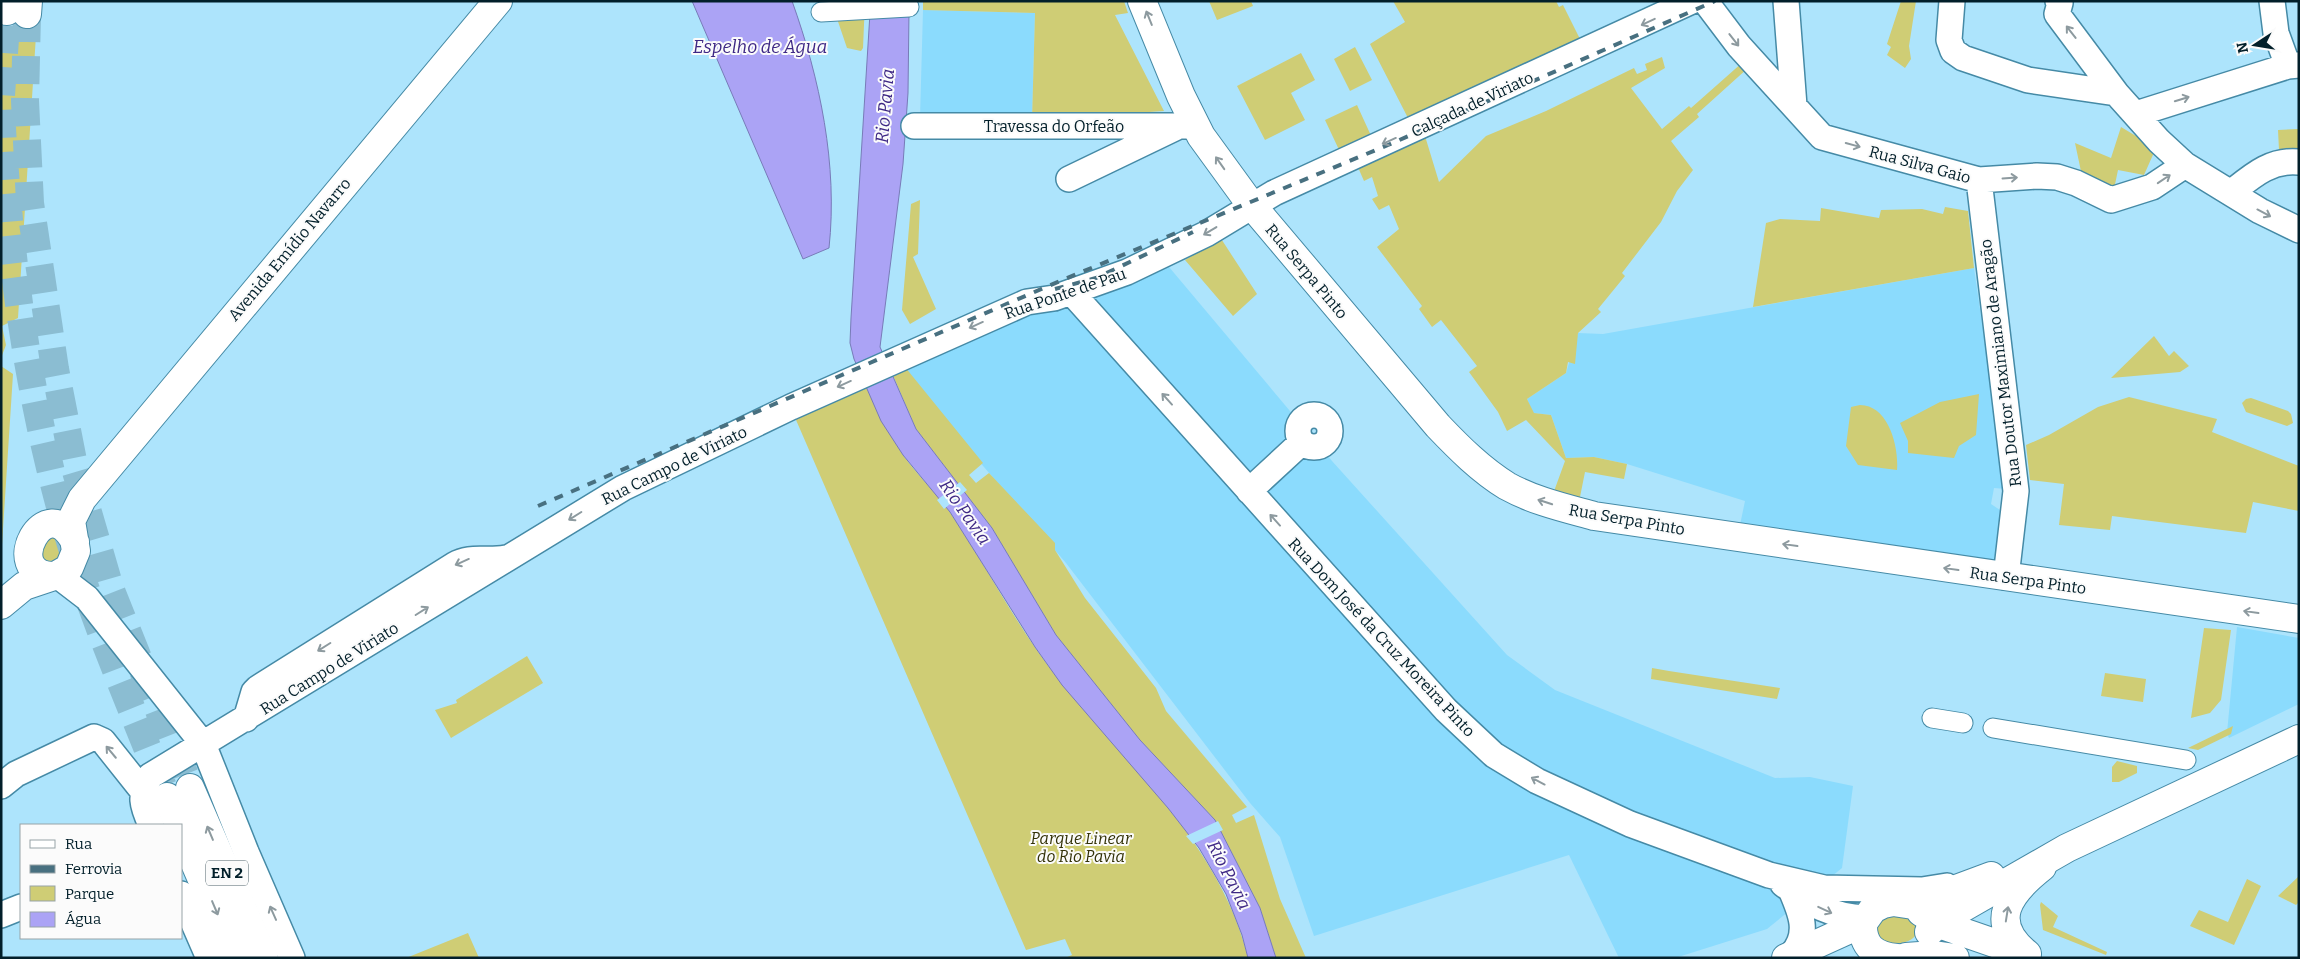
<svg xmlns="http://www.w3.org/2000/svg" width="2300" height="959" viewBox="0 0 2300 959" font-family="Bitter,serif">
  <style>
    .built { fill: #8bdbfd }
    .green { fill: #cfcd75 }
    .water { fill: #aba3f5; stroke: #787bb8 }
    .pier { fill: #ade4fc }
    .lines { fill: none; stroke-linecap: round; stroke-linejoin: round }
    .primary-tunnel { stroke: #8bbdd2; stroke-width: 28; stroke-dasharray: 28 14; stroke-linecap: butt }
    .pedestrian-casing { stroke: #458aa6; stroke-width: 21 }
    .minor-casing { stroke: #458aa6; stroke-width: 28 }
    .tertiary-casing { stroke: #458aa6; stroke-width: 30 }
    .secondary-casing { stroke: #458aa6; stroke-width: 30 }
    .primary-casing { stroke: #458aa6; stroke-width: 30 }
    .pedestrian { stroke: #fff; stroke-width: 19 }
    .minor { stroke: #fff; stroke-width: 25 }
    .tertiary { stroke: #fff; stroke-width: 28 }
    .secondary { stroke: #fff; stroke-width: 28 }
    .primary { stroke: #fff; stroke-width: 28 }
    .rail { stroke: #487080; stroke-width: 4; stroke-dasharray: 9 9; stroke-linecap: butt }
    .oneway { stroke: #8d9a9f }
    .labels { text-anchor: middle; stroke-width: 4; stroke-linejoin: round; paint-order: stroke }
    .shield { fill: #fbfbfb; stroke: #4d6169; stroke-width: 1 }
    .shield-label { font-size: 15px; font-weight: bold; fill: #021f2a }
    .street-label { font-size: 16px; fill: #021f2a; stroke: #fbfbfb }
    .park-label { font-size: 16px; font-style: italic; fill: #323107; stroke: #fbfbfb }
    .water-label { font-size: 18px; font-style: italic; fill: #3e2885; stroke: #fbfbfb }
  </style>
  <rect width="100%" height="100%" fill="#ade4fc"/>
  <path class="built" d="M923,10L1035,13L1032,120L920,118Z
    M1164,261L1332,461L1507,655L1555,690L1775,778L1810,777L1853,786L1842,868L1767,929L1675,958H1619L1569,855L1314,936L1280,837L1250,803L1066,563L948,425L897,372L944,349Z
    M1974,268L2006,489L1994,488L1991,504L2003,512L1994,566L1740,525L1745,501L1627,464L1594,457L1566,458L1551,415L1533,413L1527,399L1566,373L1578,333L1603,334Z
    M2237,627L2299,638V704L2229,738L2227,733Z"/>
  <path class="green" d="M831,1H865L863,48L861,51L847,48Z
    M923,1H1124L1128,13L1115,15L1164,111L1032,120L1035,13L923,10Z
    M1209,1H1251L1253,6L1217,20Z
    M1393,1H1556L1559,7L1563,5L1581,41L1408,118L1370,44L1405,22Z
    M1901,1H1916L1909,46L1911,59L1905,68L1887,55L1891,47L1887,44Z
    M1,33L36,35L18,318L2,326L6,345L1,358Z
    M1355,47L1372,80L1350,91L1334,59Z
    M1301,53L1315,80L1291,93L1305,120L1265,140L1237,86Z
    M1662,57L1665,68L1631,88L1662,129L1689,106L1691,108L1743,62L1748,68L1697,114L1699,117L1671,141L1693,170L1677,191L1661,222L1622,273L1625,276L1598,309L1601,312L1578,333L1575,364L1568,362L1566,373L1527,399L1534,413L1551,415L1566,458L1594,457L1627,464L1624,479L1585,472L1579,502L1553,494L1565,461L1526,420L1507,431L1498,412L1469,372L1477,366L1441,320L1432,327L1419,309L1422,306L1377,247L1399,229L1389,205L1379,210L1372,199L1378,196L1372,177L1364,181L1357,165L1425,136L1439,182L1486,136L1546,111L1634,68L1637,74L1647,70L1645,64Z
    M1357,105L1373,140L1341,154L1325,120Z
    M2121,127L2156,148L2144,175L2118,170L2113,194L2082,176L2075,143L2111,158Z
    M2299,129V152L2279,150L2278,130Z
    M920,200L918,254L913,257L936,309L910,324L902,310L911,204Z
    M1945,207L1968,211L1974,268L1753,307L1766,223L1780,219L1820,221L1821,208L1879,218L1881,210L1922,209L1943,214Z
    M1218,234L1257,294L1233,316L1185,260L1206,247Z
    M2154,336L2169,356L2174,351L2189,366L2180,372L2111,378Z
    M1,366L13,374L1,560Z
    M905,367L983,463L969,475L976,483L989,473L1055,543V550L1085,598L1156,688L1166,711L1247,807L1232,815L1236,823L1254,815L1280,899L1306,958H1276L1260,908L1215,820L1140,740L1056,635L992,528L916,429L892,373Z
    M865,385C877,408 889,433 903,455C918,476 937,493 951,514C989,570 1020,633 1063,685C1132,770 1221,847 1248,958H1065L1072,955L1065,939L1026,950L793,413Z
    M1979,394L1976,435L1959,446L1954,458L1908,453V441L1900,423L1940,402Z
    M2129,397L2217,419L2212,432L2299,466V511L2253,502L2246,533L2112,516L2110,530L2059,525L2064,484L2030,480L2026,445L2049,435L2098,407Z
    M2251,398L2288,411L2291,414L2293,423L2287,426L2246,412L2242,403L2246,399Z
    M1860,405C1888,405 1899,446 1897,470L1858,465L1846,446L1851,407Z
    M38 549a12 12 0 1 1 24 0a12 12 0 1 1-24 0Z
    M2204,628L2231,630L2221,700L2210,713L2191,718Z
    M527,656L543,683L451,738L435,710L457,703L456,700Z
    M1652,668L1669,671L1780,688L1777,699L1651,679Z
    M2105,673L2146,679L2143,702L2101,696Z
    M2233,726L2231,734L2198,750L2188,748Z
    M2117,761L2137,766V773L2119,782H2112V767Z
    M2299,876V902L2296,905L2278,896Z
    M2247,879L2261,886L2234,945L2190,926L2199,910L2228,922Z
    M2041,902L2058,916L2053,927L2107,952L2106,955L2043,930L2040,905Z
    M1887,916C1929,912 1927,951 1882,942L1874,926L1876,922Z
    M468,933L479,958H406Z"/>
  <path class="water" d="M692,1H792C820,79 838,165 829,248L803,259Z
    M909,11L908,93L903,164L880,347L916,429L992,528L1056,635L1140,740L1215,820L1260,908L1276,958H1248L1242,935L1226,894L1199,848L1168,808L1062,685L1035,647L950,512L903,455L881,421L854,359L850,343L851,318L870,13Z"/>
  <path class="pier" d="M960,482L967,490L944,509L937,500Z
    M1218,821L1223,830L1193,844L1186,836Z"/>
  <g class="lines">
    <path class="primary-tunnel" d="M27,14L25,101L30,203L55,369L73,461L110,588L190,788
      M1,95L7,11
      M1,110C8,250 27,393 66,528C93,620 132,708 167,797"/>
    <g class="pedestrian-casing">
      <path id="pedestrian" d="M821,12L909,7
        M1932,718L1963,723
        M1993,728L2186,760"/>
    </g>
    <g class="minor-casing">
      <path id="minor" d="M1705,1L1739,46L1822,137L1979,180L2037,176L2057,177L2076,183L2111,200L2152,187L2185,165
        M1786,1L1794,106
        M1952,1L1949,40L1953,51L1963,58L2028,80L2116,93L2159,141L2185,165L2260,211L2299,230
        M2058,1L2060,3L2057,14L2116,93
        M2272,1L2276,33L2288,66
        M2136,114L2288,66L2299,65
        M914,126H1194
        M1069,179L1175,128
        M1979,180L2016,491L2006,577
        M2232,192C2252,176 2271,159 2299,162
        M1072,293L1446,710L1494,755L1537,781L1630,824L1769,875L1824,888L1922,890L1947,886
        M1298 431a16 16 0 1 1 32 0a16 16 0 1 1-32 0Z
        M1249,491L1302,442
        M57,575L87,598L203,744L246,852L292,958
        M246,719L254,692L258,688L454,565C471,555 486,562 506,558
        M1,786L16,774L94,737L103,741L142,790
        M151,825C142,805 139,796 150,776L623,488L791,407L1027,302L1054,298L1127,272L1206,234L1274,193L1692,1
        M1783,884C1811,905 1831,916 1865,918
        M1791,890C1801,913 1810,934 1792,954
        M181,894L209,958
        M1,915L21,907"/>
    </g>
    <g class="tertiary-casing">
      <path id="tertiary" d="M1142,1L1181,96L1201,136L1249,202L1438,426C1459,448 1481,470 1507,486C1534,501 1565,508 1594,516L2299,619
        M1921,912L1942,925L2026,954
        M2027,954C1987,922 2009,893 2042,867
        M1906,957L1934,955L1955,958"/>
    </g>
    <g class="secondary-casing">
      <path id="secondary" d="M52,576C0,574 46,486 75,542
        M1,605L24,586L57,575L69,568L76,551L71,521L82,499L498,1"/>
    </g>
    <g class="primary-casing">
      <path id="primary" d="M7,11V1
        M27,14L28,1
        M190,788L264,958
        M167,797L179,825
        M181,831L236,958
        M1929,932L1943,919L2067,848L2299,739
        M1786,958L1863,923
        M1897,958C1874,956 1862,946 1863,923L1873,909L1883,904L1893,902L1913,905L1991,876"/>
    </g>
    <use href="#pedestrian" class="pedestrian"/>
    <use href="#minor" class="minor"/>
    <use href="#tertiary" class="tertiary"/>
    <use href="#secondary" class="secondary"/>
    <use href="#primary" class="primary"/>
    <path class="rail" d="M1055,289L1096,278L1193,232
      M538,506L1060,281L1388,145L1715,1"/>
  </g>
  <defs><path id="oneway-shaft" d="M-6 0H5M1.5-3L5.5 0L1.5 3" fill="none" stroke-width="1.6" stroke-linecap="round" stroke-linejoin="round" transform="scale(1.25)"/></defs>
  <g class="oneway">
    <use href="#oneway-shaft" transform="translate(1149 18) rotate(-112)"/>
    <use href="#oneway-shaft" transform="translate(1648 22) rotate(155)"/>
    <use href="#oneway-shaft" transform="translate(2071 32) rotate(-128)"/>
    <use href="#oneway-shaft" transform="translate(1734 40) rotate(52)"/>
    <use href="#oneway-shaft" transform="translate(2182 99) rotate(-17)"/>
    <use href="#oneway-shaft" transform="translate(1389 141) rotate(156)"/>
    <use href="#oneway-shaft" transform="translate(1853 145) rotate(15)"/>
    <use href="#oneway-shaft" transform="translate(1220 163) rotate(-125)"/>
    <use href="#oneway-shaft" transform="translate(2010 178) rotate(-4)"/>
    <use href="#oneway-shaft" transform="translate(2164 179) rotate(-34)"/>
    <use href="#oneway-shaft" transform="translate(2264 213) rotate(28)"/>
    <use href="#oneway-shaft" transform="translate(1210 231) rotate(149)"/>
    <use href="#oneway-shaft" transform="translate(976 325) rotate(156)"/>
    <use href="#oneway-shaft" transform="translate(844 384) rotate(156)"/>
    <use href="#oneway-shaft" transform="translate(1167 399) rotate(-132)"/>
    <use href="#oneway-shaft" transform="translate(1545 502) rotate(-162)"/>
    <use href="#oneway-shaft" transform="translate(575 516) rotate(148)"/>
    <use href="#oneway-shaft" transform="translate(1275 520) rotate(-132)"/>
    <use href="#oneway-shaft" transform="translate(1790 545) rotate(-172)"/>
    <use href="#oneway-shaft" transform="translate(462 562) rotate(156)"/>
    <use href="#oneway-shaft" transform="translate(1951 569) rotate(-172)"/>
    <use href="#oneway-shaft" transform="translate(422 611) rotate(-32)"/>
    <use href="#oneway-shaft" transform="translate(2251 612) rotate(-172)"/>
    <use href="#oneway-shaft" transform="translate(324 647) rotate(148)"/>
    <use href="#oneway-shaft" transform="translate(111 752) rotate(-130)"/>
    <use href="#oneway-shaft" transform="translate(1538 781) rotate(-152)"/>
    <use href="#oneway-shaft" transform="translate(210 833) rotate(-113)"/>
    <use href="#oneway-shaft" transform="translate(215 908) rotate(67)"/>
    <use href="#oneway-shaft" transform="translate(1825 910) rotate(25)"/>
    <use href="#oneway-shaft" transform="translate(273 913) rotate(-114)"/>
    <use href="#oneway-shaft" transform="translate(2007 914) rotate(-81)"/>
  </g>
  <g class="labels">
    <rect class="shield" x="206" y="860.5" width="42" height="25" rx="4"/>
    <g class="shield-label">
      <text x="227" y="878">EN 2</text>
    </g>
    <g class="street-label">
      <text transform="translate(1472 104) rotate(-25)" y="6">Calçada de Viriato</text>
      <text x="1054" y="132">Travessa do Orfeão</text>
      <text transform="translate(1920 164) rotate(15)" y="6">Rua Silva Gaio</text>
      <text transform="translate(289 249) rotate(-50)" y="6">Avenida Emídio Navarro</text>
      <text transform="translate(1307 271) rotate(50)" y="6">Rua Serpa Pinto</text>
      <text transform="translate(1065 293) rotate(-19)" y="6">Rua Ponte de Pau</text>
      <text transform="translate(2000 363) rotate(-97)" y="6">Rua Doutor Maximiano de Aragão</text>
      <text transform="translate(674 465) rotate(-26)" y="6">Rua Campo de Viriato</text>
      <text transform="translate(1627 519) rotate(10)" y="6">Rua Serpa Pinto</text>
      <text transform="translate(2028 580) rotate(8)" y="6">Rua Serpa Pinto</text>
      <text transform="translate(1382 637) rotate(47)" y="6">Rua Dom José da Cruz Moreira Pinto</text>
      <text transform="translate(329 668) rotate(-32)" y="6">Rua Campo de Viriato</text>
    </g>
    <g class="park-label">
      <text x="1081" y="844">Parque Linear<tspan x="1081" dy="18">do Rio Pavia</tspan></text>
    </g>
    <g class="water-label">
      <text x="760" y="53">Espelho de Água</text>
      <text transform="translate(885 106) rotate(-85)" y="6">Rio Pavia</text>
      <text transform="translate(965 512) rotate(55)" y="6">Rio Pavia</text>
      <text transform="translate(1229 875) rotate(63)" y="6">Rio Pavia</text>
    </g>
  </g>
  <rect width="2300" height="959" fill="none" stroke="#021f2a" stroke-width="5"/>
  <rect x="20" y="824" width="162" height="115" fill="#fbfbfb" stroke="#97a3a7"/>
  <rect x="30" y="840" width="25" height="8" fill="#ffffff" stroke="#97a3a7"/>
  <text x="65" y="849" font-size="15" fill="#021f2a">Rua</text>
  <rect x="30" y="865" width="25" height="8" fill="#487080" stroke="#97a3a7"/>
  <text x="65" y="874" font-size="15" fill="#021f2a">Ferrovia</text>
  <rect x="30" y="886" width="25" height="15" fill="#cfcd75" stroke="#97a3a7"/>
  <text x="65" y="899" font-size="15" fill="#021f2a">Parque</text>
  <rect x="30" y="912" width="25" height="15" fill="#aba3f5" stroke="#97a3a7"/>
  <text x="65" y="924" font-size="15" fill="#021f2a">Água</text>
  <g transform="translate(2255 45) rotate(258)" stroke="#fbfbfb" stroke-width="4" paint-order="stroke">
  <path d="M0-4L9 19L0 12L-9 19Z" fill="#021f2a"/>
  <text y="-8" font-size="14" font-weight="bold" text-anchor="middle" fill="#021f2a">N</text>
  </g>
</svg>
